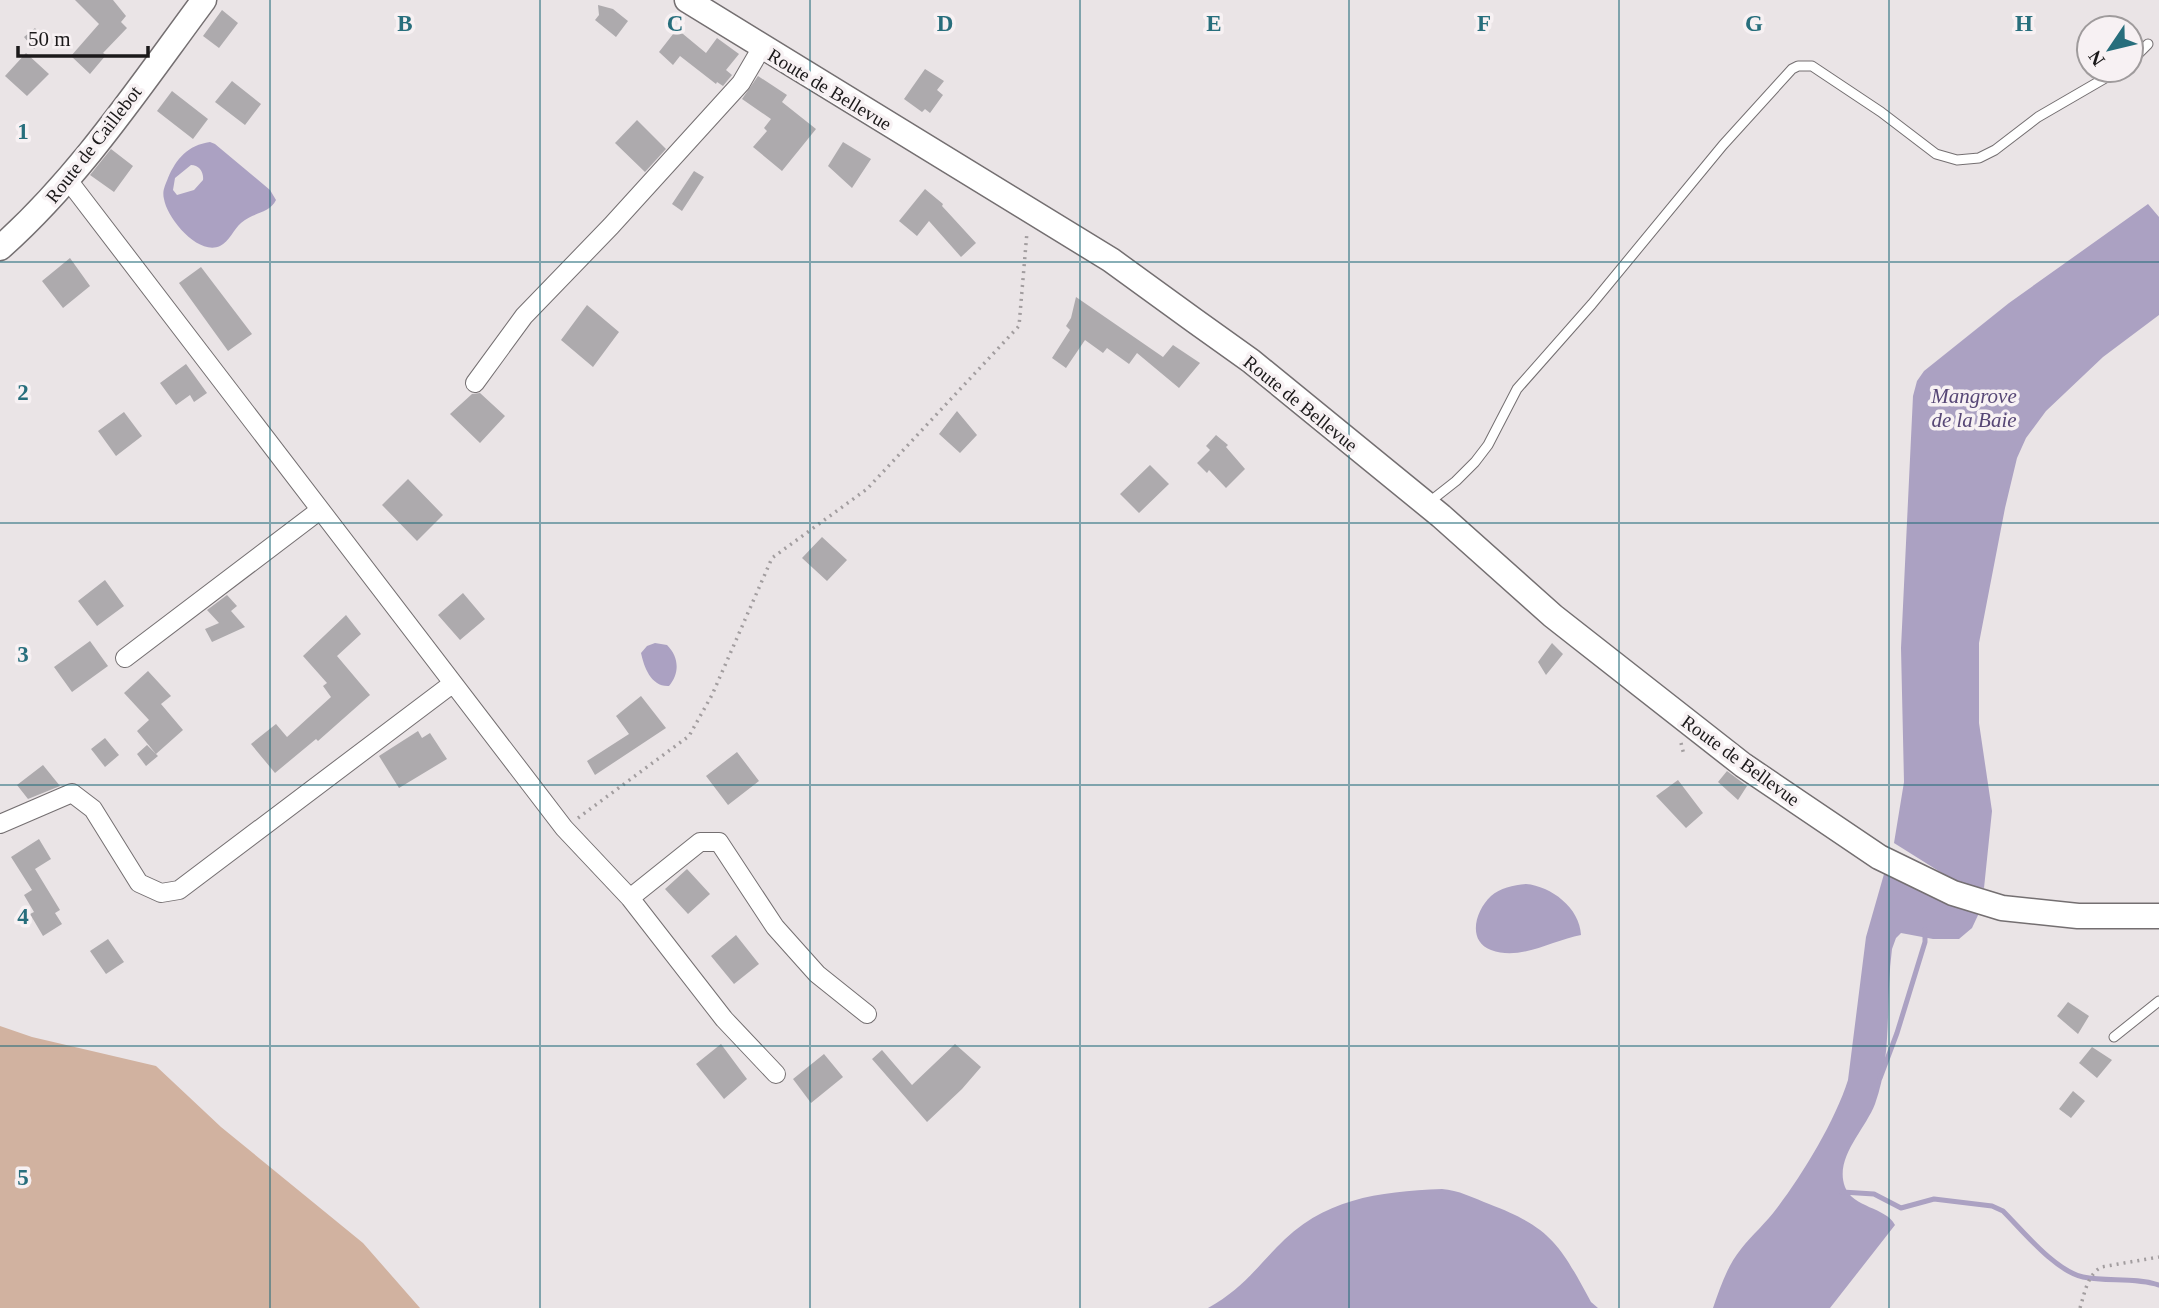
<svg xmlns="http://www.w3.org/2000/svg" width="2159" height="1308" viewBox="0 0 2159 1308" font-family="'Times New Roman',serif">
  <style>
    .green { fill: #d1b2a0 }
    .water { fill: #aba1c2; fill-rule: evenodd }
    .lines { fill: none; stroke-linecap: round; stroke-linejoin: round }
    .stream { stroke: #aba1c2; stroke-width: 5 }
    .building { fill: #adaaad }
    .service-casing { stroke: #746f71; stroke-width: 11 }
    .minor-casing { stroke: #746f71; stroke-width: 20 }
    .secondary-casing { stroke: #746f71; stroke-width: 27 }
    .path { stroke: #a29d9f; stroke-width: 3.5; stroke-dasharray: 2 5; stroke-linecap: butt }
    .service { stroke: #fff; stroke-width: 9 }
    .minor { stroke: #fff; stroke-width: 18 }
    .secondary { stroke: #fff; stroke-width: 24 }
    .grid { fill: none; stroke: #276e7c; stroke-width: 2; stroke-opacity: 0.55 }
    .labels { text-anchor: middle; stroke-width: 7; stroke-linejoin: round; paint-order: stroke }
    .street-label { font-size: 19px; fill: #1b191a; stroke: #f7f1f3 }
    .water-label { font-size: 21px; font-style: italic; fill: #574776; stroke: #f7f1f3 }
    .grid-label { font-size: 23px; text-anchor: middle; font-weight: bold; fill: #276e7c; stroke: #f7f1f3; stroke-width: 7; stroke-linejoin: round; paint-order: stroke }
  </style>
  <rect width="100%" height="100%" fill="#eae4e6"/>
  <path class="green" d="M0,1026L32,1037L156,1066L221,1127L363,1243L420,1308H0Z"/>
  <path class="water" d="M210,142L215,144L270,190L276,200C269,214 253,212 241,223C234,229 229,242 220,246C198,256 167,218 164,199C162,191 165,186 168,178C176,159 188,145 210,142ZM191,165C199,165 204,172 203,180L194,190L177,195L173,190L175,178Z
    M2148,204L2159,217V315L2103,357L2046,411L2026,438L2017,458L2005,508L1979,643V723L1992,811L1984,888L1963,885L1979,913L1972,928L1959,939H1933L1901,933L1896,938L1892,949C1885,1001 1893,1054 1875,1104C1865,1130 1834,1158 1845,1187C1853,1208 1886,1207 1895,1225L1830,1308H1713C1720,1288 1727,1266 1741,1249C1752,1235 1766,1223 1777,1208C1803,1174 1835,1121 1848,1080L1866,937L1884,874L1943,901L1953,880L1894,843L1904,782L1901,648L1913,396L1917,381L1924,371L2009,303Z
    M655,643L667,645C679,657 680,673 669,686C651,687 644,667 641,653L647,646Z
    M1526,884C1551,886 1580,908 1581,935C1553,940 1521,961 1491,950C1467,941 1475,911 1491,896C1500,888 1513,885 1526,884Z
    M1442,1189C1458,1190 1474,1198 1489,1204C1552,1228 1560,1245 1591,1302L1598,1308H1208C1240,1290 1252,1273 1276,1248C1323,1198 1377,1192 1442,1189Z"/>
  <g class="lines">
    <path class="stream" d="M1880,1078L1897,1033L1925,942V930
      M1842,1192L1874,1194L1901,1208L1934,1199L1992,1206L2003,1211C2023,1231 2055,1271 2083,1277C2108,1282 2134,1277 2159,1285"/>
  </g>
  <path class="building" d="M75,0H113L126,16L121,22L127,28L103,53L106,55L90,74L71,56L99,24Z
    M598,5L613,9L628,21L616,37L595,20L599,15Z
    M222,10L238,23L219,48L203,36Z
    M35,28L45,40L34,49L24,37Z
    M677,29L706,53L717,38L739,54L726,70L732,75L723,86L717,82L716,84L680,56L673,65L659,52Z
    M26,53L49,74L27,96L5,76Z
    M925,69L944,81L937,90L943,95L930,113L925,109L922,112L904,99Z
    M758,76L787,95L782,102L816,129L782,171L753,147L767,131L764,128L771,119L742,99Z
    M232,81L261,104L245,125L215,102Z
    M172,91L208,119L193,139L157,111Z
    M637,120L666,149L645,172L615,143Z
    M843,142L871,159L852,188L828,166Z
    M111,149L133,166L114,192L90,175Z
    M694,171L704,177L682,211L672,204Z
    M925,189L943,204L942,206L976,243L961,257L929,221L917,236L899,221Z
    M70,258L90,286L63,308L42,281Z
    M201,267L252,334L228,351L179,283Z
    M1076,297L1163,357L1173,345L1200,363L1179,388L1137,353L1129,364L1107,348L1103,353L1085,340L1066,368L1052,358L1070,330L1066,326L1071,318Z
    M587,305L619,332L593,367L561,340Z
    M186,364L207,393L194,402L190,395L176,405L160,383Z
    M480,393L505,416L480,443L450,414L472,394Z
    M957,411L977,435L960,453L939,434Z
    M124,412L142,436L116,456L98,431Z
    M1216,435L1228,445L1226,447L1245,469L1226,488L1209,470L1207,473L1197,463L1210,450L1206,446Z
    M1150,465L1169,484L1139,513L1120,494Z
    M408,479L443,515L417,541L382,505Z
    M822,537L847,560L827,581L802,558Z
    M105,580L124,606L97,626L78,601Z
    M463,593L485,619L460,640L438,615Z
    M227,595L237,606L231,611L245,627L212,642L205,629L219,623L207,610Z
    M346,615L361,634L337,656L370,695L318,741L316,739L275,773L251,744L276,724L287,737L331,697L323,686L327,683L303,656Z
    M90,641L108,666L72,692L54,667Z
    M1552,643L1563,654L1546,675L1538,662Z
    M148,671L171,696L161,704L183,730L156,754L137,731L149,720L124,693Z
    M641,696L666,728L595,775L587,761L629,734L616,716Z
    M418,731L422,738L430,733L447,759L399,788L379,756Z
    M105,738L119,755L105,767L91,749Z
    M147,745L158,756L146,766L137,754Z
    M737,752L759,781L728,805L706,776Z
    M43,765L60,786L28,799L17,785Z
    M1727,771L1747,786L1738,800L1718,782Z
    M1678,780L1703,813L1686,828L1656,796Z
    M39,839L51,859L35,869L60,910L55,913L62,924L43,936L30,914L34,912L24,895L32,890L11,857Z
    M687,869L710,894L688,914L665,889Z
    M736,935L759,964L734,984L711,956Z
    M108,939L124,962L106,974L90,951Z
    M2068,1002L2089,1016L2078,1034L2057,1016Z
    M721,1044L747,1079L724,1099L696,1064Z
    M955,1044L981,1067L962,1089L927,1122L872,1059L882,1050L912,1085Z
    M2092,1047L2112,1060L2097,1078L2079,1063Z
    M824,1054L843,1077L811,1103L793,1079Z
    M2073,1091L2085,1101L2071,1118L2059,1109Z"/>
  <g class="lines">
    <g class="service-casing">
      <path id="service" d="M2131,61L2148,44
        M1428,503L1456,481L1475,462L1488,445L1517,389L1592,304L1723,145L1792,69L1798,66H1812L1881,112L1936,154L1957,160L1979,158L1995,150L2038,117L2119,70
        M2114,1037L2159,1001"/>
    </g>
    <g class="minor-casing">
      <path id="minor" d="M68,180L564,828L630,898L724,1019L776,1074
        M475,383L524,316L611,226L741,83L762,47
        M125,658L320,510
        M0,824L72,793L93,809L139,883L161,893L179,890L452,684
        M630,898L700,842H719L775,927L817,974L867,1014"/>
    </g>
    <g class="secondary-casing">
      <path id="secondary" d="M687,0L1111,260L1195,321L1251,361L1441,516L1553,616L1743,765L1879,857L1953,893L2002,908L2078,916H2159
        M0,248C80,177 140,86 204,0"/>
    </g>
    <path class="path" d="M1681,743L1684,755
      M578,818L689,736L712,695L772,558L867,489L1019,326L1027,232
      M2080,1308C2085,1292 2087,1276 2101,1267L2159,1257"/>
    <use href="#service" class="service"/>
    <use href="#minor" class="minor"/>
    <use href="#secondary" class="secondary"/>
  </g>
  <path class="grid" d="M270,0V1308M540,0V1308M810,0V1308M1080,0V1308M1349,0V1308M1619,0V1308M1889,0V1308M0,262H2159M0,523H2159M0,785H2159M0,1046H2159"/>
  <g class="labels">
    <g class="street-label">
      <text transform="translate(830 89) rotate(31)" y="7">Route de Bellevue</text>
      <text transform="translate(93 144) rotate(-52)" y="7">Route de Caillebot</text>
      <text transform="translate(1301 403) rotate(39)" y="7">Route de Bellevue</text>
      <text transform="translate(1741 760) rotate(36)" y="7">Route de Bellevue</text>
    </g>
    <g class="water-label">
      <text x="1974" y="403">Mangrove<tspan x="1974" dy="24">de la Baie</tspan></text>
    </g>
  </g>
  <g class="grid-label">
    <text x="405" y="31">B</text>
    <text x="675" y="31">C</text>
    <text x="945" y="31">D</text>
    <text x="1214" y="31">E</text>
    <text x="1484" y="31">F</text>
    <text x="1754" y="31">G</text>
    <text x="2024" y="31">H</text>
    <text x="23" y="139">1</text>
    <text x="23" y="400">2</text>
    <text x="23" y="662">3</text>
    <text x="23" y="924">4</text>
    <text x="23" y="1185">5</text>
  </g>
  <g transform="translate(2110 49) rotate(235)"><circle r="33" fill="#f7f1f3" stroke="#9f9b9c" stroke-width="2"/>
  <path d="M0-5L12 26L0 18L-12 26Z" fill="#276e7c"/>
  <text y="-10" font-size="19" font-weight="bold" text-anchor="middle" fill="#1b191a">N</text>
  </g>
  <path d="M18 46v10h130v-10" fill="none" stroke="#1b191a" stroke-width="3.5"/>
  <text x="28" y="46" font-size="21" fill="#1b191a" stroke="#f7f1f3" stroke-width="5" paint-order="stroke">50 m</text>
</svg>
